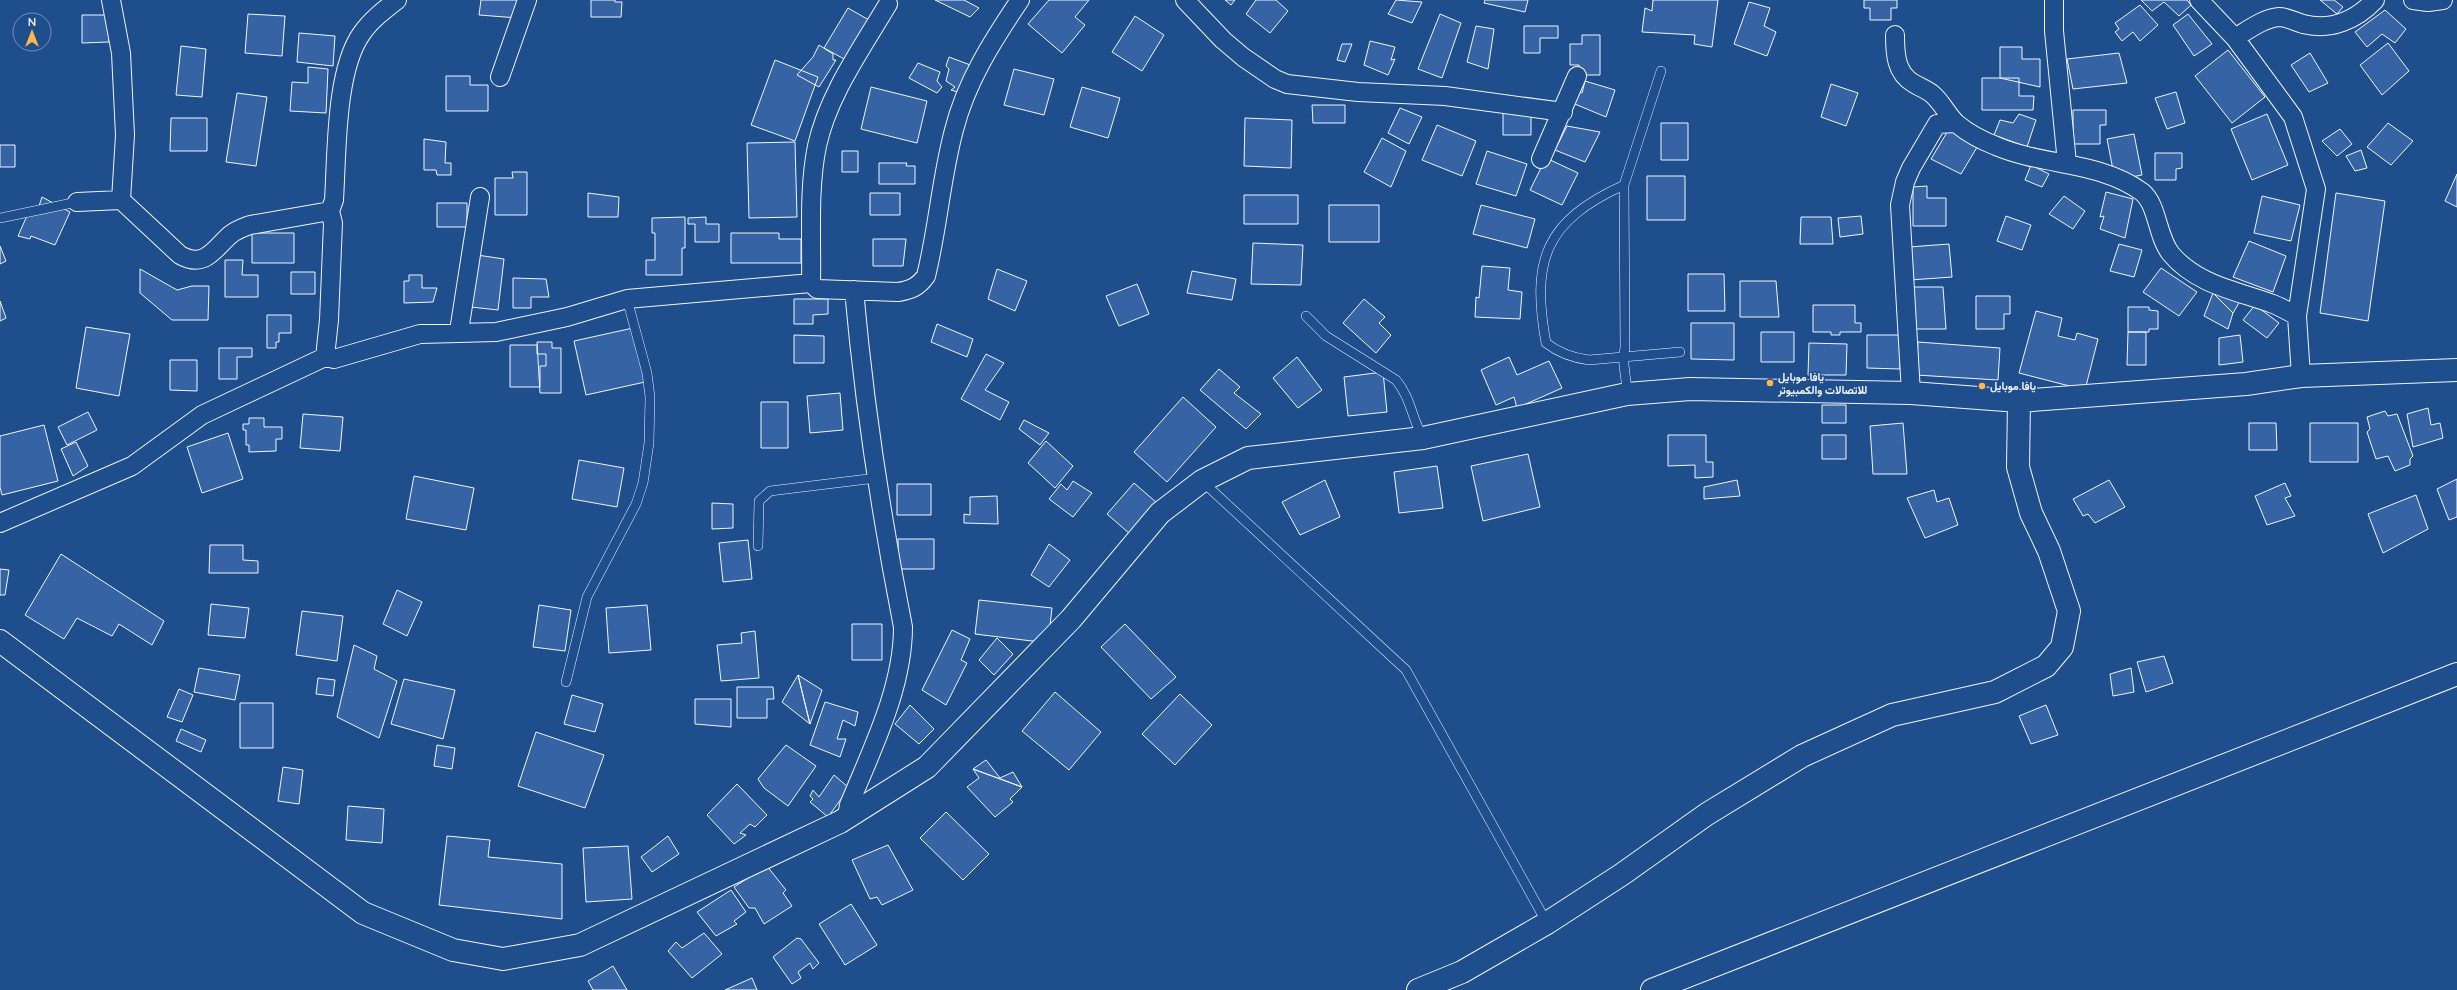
<svg xmlns="http://www.w3.org/2000/svg" width="2457" height="990" viewBox="0 0 2457 990" font-family="Lato,Vazirmatn,sans-serif">
  <style>
    .building { fill: #3563a3; stroke: #f2f6ff }
    .lines { fill: none; stroke-linecap: round; stroke-linejoin: round }
    .service-casing { stroke: #f2f6ff; stroke-width: 10 }
    .minor-casing { stroke: #f2f6ff; stroke-width: 20 }
    .secondary-casing { stroke: #f2f6ff; stroke-width: 24 }
    .primary-casing { stroke: #f2f6ff; stroke-width: 24 }
    .service { stroke: #1f4e8c; stroke-width: 9 }
    .minor { stroke: #1f4e8c; stroke-width: 18 }
    .secondary { stroke: #1f4e8c; stroke-width: 22 }
    .primary { stroke: #1f4e8c; stroke-width: 22 }
    .poi-dot { fill: #ffb74d; stroke: #1f4e8c; stroke-width: 1.5 }
    .labels { text-anchor: middle; stroke-width: 3; stroke-linejoin: round; paint-order: stroke }
    .poi-label { font-size: 11px; font-weight: bold; fill: #f2f6ff; stroke: #1f4e8c; text-anchor: start }
  </style>
  <rect width="100%" height="100%" fill="#1f4e8c"/>
  <path class="building" d="M481,0H520L518,18L479,15Z
    M591,0H615V2H622L621,17H591Z
    M935,0H964L979,8L970,17Z
    M1049,0H1089L1075,17L1085,25L1062,53L1028,24Z
    M1225,0H1235L1231,5Z
    M1256,0H1276L1288,11L1270,33L1246,14Z
    M1396,0L1422,2L1412,23L1388,14Z
    M1485,0H1528L1525,12L1484,3Z
    M1653,0H1718L1712,47L1694,44L1695,35L1642,32L1645,8L1652,11Z
    M1864,0H1897V8H1891V20H1870V8H1864Z
    M2141,0H2187L2191,5L2179,16L2164,2L2152,11Z
    M2320,0H2334L2343,7L2337,14Z
    M1749,2L1770,8L1764,26L1776,32L1767,56L1734,44Z
    M2140,5L2158,25L2140,41L2133,32L2122,41L2115,32L2119,29L2115,23Z
    M848,8L869,20L846,60L824,48Z
    M2385,10L2406,29L2395,43L2382,34L2367,47L2355,32Z
    M248,14L285,16L282,56L245,53Z
    M1440,14L1461,23L1442,78L1418,69Z
    M2188,14L2212,44L2194,56L2173,25Z
    M82,15H109V42L82,43Z
    M1135,16L1164,35L1142,71L1112,52Z
    M1476,26L1494,29L1488,69L1467,62Z
    M1524,26H1558V38H1540V53H1524Z
    M299,33L335,36L333,66L297,62Z
    M1582,35H1600V75H1579V65H1570V44H1582Z
    M1370,41L1395,47L1391,60L1395,59L1388,75L1364,65Z
    M2388,43L2409,71L2382,95L2360,65Z
    M1342,44H1352L1345,62L1337,60Z
    M819,45L833,54V60H836L819,87L797,75L813,57Z
    M181,46L206,49L202,97L176,95Z
    M2000,47H2022V59H2040V87L2000,78Z
    M2228,50L2265,97L2232,123L2195,76Z
    M2119,53L2127,83L2073,89L2067,59Z
    M2310,53L2328,83L2309,92L2291,65Z
    M949,57L973,66L961,93L951,90L955,87L946,81L949,69L946,66Z
    M775,60L818,77L795,141L751,125Z
    M918,63L940,72L937,81L942,87L937,93L909,78Z
    M308,67L328,69L326,113L290,111L292,82L308,83Z
    M1014,69L1054,79L1044,115L1004,105Z
    M446,76H470V85H488V111H446Z
    M1982,78H2019V96H2034L2033,110H1982Z
    M1585,81L1615,90L1606,117L1570,102L1573,90L1582,93Z
    M1831,84L1858,93L1846,126L1821,117Z
    M871,87L927,101L917,143L861,129Z
    M1082,87L1120,98L1108,138L1070,127Z
    M2176,92L2185,123L2167,129L2155,98Z
    M237,93L267,97L256,166L226,162Z
    M1312,105H1345V123H1313Z
    M1400,108L1422,117L1409,144L1388,133Z
    M2073,110H2106V125H2100V144H2073Z
    M1503,111H1531V135H1503Z
    M2019,114L2036,120L2027,147L1994,135L2000,120L2013,123Z
    M2267,114L2288,165L2252,180L2231,129Z
    M171,118H207V151H170Z
    M1245,118L1292,120L1291,168L1244,166Z
    M1661,123H1688V160H1661Z
    M2388,123L2413,141L2391,165L2367,147Z
    M1437,125L1476,141L1462,176L1422,160Z
    M1567,126L1600,132L1585,162L1555,150Z
    M1949,129L1979,144L1961,174L1931,159Z
    M2340,129L2352,144L2337,156L2322,141Z
    M2134,134L2142,175L2115,180L2107,139Z
    M1382,138L1406,151L1391,187L1364,172Z
    M424,139L446,142L445,163H451V175H437L436,170H424Z
    M795,142L797,217L749,218L747,143Z
    M0,145H15V167H0Z
    M2361,150L2367,168L2355,171L2346,156Z
    M842,151H858V172H842Z
    M1487,151L1527,164L1516,196L1476,184Z
    M2155,153H2182V168L2176,169V180H2155Z
    M1546,158L1578,173L1562,205L1530,190Z
    M879,163H907L906,166H915V184H879Z
    M2031,165L2049,174L2042,187L2025,180Z
    M512,172H527V215H495V178H513Z
    M2457,174V207L2445,201Z
    M1647,176H1685V220H1647Z
    M1927,186V198H1946V226H1913V187Z
    M2106,192L2133,199L2125,238L2100,229L2104,216L2100,217Z
    M588,193L619,197L618,217H588Z
    M870,193H900V215H870Z
    M2336,193L2385,201L2368,321L2320,313Z
    M1244,195H1298V224H1244Z
    M2064,196L2085,211L2073,229L2049,214Z
    M2262,196L2300,205L2291,241L2254,233Z
    M42,197L70,212L55,245L31,236L30,239L18,236L30,209L37,212Z
    M437,203H467V227H437Z
    M1329,205H1379V242H1329Z
    M1481,205L1535,219L1527,248L1473,234Z
    M1861,216L1863,234L1840,237L1838,218Z
    M2006,216L2031,225L2022,250L1997,241Z
    M685,217V248H682V275H646V260H655V233H652V218Z
    M706,217V224H719V242H695V224H688V218Z
    M1801,217H1831L1833,244H1800Z
    M252,233H294V263H252Z
    M731,233H779V239H801V263H731Z
    M873,239H906L903,266H873Z
    M2249,241L2286,256L2273,292L2233,277Z
    M1253,243L1303,245L1301,285L1251,284Z
    M1949,244L1952,277L1910,280L1909,247Z
    M2119,244L2142,250L2134,277L2110,271Z
    M0,246L6,261L0,264Z
    M477,255L504,259L498,310L471,307Z
    M225,260H243L242,275H258V297H225Z
    M1482,266L1510,268L1508,290L1522,292L1520,319L1475,317L1476,297L1479,298Z
    M2161,268L2197,292L2179,316L2143,292Z
    M140,269L177,290L192,286H209L208,320H172L140,293Z
    M997,269L1027,281L1015,311L988,299Z
    M1192,271L1236,279L1232,300L1187,293Z
    M291,272H315V294H291Z
    M1688,274H1724L1725,311H1688Z
    M409,275H422V288H437L433,302L404,303V281H409Z
    M513,278L546,279L549,297H531V308H513Z
    M1740,281H1776L1779,317H1740Z
    M1137,284L1149,314L1119,326L1106,296Z
    M1913,287H1943L1946,329H1915Z
    M2213,293L2240,301L2233,313Z
    M2213,293L2233,313L2228,329L2204,316Z
    M1976,296H2010V314H2004V329H1976Z
    M794,299H828V314L813,315V324H794Z
    M1364,299L1385,317L1379,323L1391,335L1376,353L1343,323Z
    M0,301L6,318L0,321Z
    M1813,305H1855V323H1861V332H1840V335H1831V332H1813Z
    M2255,305L2279,323L2267,338L2243,320Z
    M2128,307H2149V310L2158,311V329H2149V332H2128Z
    M2036,311L2062,318L2058,336L2075,340L2077,333L2098,339L2085,390L2019,373Z
    M267,315H291V333H279V342H276V348H267Z
    M1691,323H1734V360L1691,359Z
    M937,324L973,339L967,357L931,342Z
    M86,327L130,334L119,396L76,388Z
    M633,328L645,382L586,395L574,341Z
    M1761,332H1794V362H1761Z
    M2128,332H2146V365H2127Z
    M794,335L824,336V363H794Z
    M1867,335H1900V369L1867,368Z
    M2240,335L2243,362L2219,365V338Z
    M537,342H552V348H561V393H540Z
    M1918,342L2000,348L1998,380L1916,375Z
    M1809,343L1847,344L1846,375H1808Z
    M510,345H537V354H546V366H540V387H510Z
    M219,348H252V357H237V379H219Z
    M986,354L1004,363L985,390L1009,402L1000,420L961,399Z
    M1297,357L1322,390L1298,408L1273,378Z
    M1509,357L1517,375L1549,361L1562,388L1517,408L1514,397L1496,405L1481,370Z
    M170,360H197V391L170,390Z
    M1219,369L1240,387L1234,393L1261,414L1246,429L1200,390Z
    M1383,372L1387,412L1348,416L1344,377Z
    M840,393L843,430L810,433L807,396Z
    M1183,397L1216,427L1167,482L1134,452Z
    M761,402H788V448H761Z
    M1822,405H1846V423H1822Z
    M2428,408L2431,425L2440,423L2443,438L2413,447L2407,414Z
    M2385,411L2388,416L2397,414L2413,456L2410,459V465L2395,471L2388,456L2376,459L2367,432L2370,429L2367,417Z
    M88,412L97,430L67,445L58,427Z
    M303,414L343,417L340,451L300,448Z
    M249,418H264V427H282V439H276V451L249,452V445H246V430H243V424H249Z
    M1024,420L1049,433L1040,445L1019,429Z
    M1903,423L1907,474H1873L1870,426Z
    M2249,423H2276L2277,450H2249Z
    M2310,423H2358V462H2310Z
    M44,425L58,481L2,495L0,487V436Z
    M228,433L243,479L202,493L187,447Z
    M1668,435H1706V462H1713V477L1695,478V465L1668,466Z
    M1822,435H1846V459H1822Z
    M1046,441L1073,466L1055,488L1028,463Z
    M76,442L88,466L73,476L61,449Z
    M1528,454L1540,507L1483,521L1471,466Z
    M579,460L624,468L617,507L572,499Z
    M1437,466L1443,508L1399,513L1394,472Z
    M414,476L474,488L466,530L406,519Z
    M2457,479V517L2449,520L2437,489Z
    M1325,480L1340,517L1300,535L1282,502Z
    M1737,480L1740,496L1704,499V487Z
    M2109,480L2125,507L2095,523L2088,514L2083,516L2073,499Z
    M1073,481L1092,493L1073,517L1049,499L1061,484L1067,490Z
    M1134,483L1157,503L1130,534L1107,514Z
    M2285,483L2291,496L2285,498L2295,516L2267,525L2255,496Z
    M897,484H931V515H897Z
    M1934,490L1937,502L1949,498L1958,525L1925,538L1907,498Z
    M2416,495L2428,529L2383,553L2368,514Z
    M997,496L998,524L964,523V514L970,515V497Z
    M712,503L733,504V528L712,529Z
    M898,539H934V569H898Z
    M748,540L752,579L723,582L719,543Z
    M1049,544L1070,560L1049,587L1031,575Z
    M210,545H243V560L258,561V573H209Z
    M61,554L164,621L152,645L119,624L112,636L77,618L64,639L25,615Z
    M0,569L9,570L5,595H0Z
    M397,590L422,602L407,636L383,624Z
    M979,600L1052,608L1048,643L975,634Z
    M211,604L249,608L245,638L208,635Z
    M539,605L571,610L565,651L533,647Z
    M647,605L651,650L609,653L606,608Z
    M302,611L343,616L337,661L296,655Z
    M852,624H882V660H852Z
    M1125,624L1176,677L1151,699L1101,647Z
    M952,630L970,639L961,660L967,663L946,705L922,690Z
    M755,631L759,678L721,681L717,645L742,643L741,633Z
    M997,638L1013,654L994,675L979,660Z
    M354,645L377,656L374,669L397,681L379,738L337,717Z
    M2164,656L2173,683L2146,692L2137,662Z
    M199,668L240,675L235,700L194,692Z
    M2131,668L2134,692L2113,696L2110,674Z
    M798,675L810,724L782,702Z
    M798,675L822,690L810,724Z
    M318,678L335,680L333,696L316,694Z
    M404,679L455,690L443,739L391,724Z
    M737,687H773L774,699H767V718H737Z
    M179,689L193,695L182,722L167,717Z
    M1055,692L1101,732L1069,770L1022,731Z
    M1180,694L1212,725L1175,765L1142,734Z
    M572,695L603,704L595,732L564,724Z
    M695,699H731V727L695,724Z
    M825,702L858,712L855,726L843,720L837,739H846L840,757L810,745Z
    M240,703H273V748H240Z
    M910,705L934,729L919,744L895,724Z
    M2046,705L2058,735L2031,744L2019,716Z
    M181,729L206,740L201,752L176,741Z
    M536,732L604,755L585,808L518,786Z
    M437,745L455,748L452,769L434,766Z
    M786,745L816,766L788,806L764,788L758,779Z
    M986,760L1000,778L1013,772L1022,787L973,769Z
    M283,767L303,770L299,804L278,801Z
    M973,769L1022,787L1010,799L1013,802L995,817L967,787L979,778Z
    M834,775L849,788L828,817L810,802L813,799L810,796L813,790L819,797Z
    M737,784L767,815L755,827L750,824L740,833L746,835L734,844L707,815Z
    M348,806L384,809L382,843L346,840Z
    M946,812L989,854L963,880L920,838Z
    M447,836L490,840L488,857L562,864V919L439,905Z
    M668,836L679,854L652,872L641,857Z
    M888,845L913,890L882,905L877,897L870,899L852,860Z
    M628,846L632,899L586,902L583,848Z
    M767,866L786,890L783,893L792,906L764,924L755,908H749L734,887Z
    M731,890L746,912L734,921L737,924L716,936L697,912Z
    M851,904L877,945L845,965L819,924Z
    M704,933L722,954L692,978L668,951L676,942L682,948Z
    M797,938L801,939L819,963L813,969L810,963L798,972L801,978L792,984L773,957Z
    M613,966L627,990H593L588,981Z
    M752,978L757,990H725Z"/>
  <g class="lines">
    <g class="service-casing">
      <path id="service" d="M1624,185C1545,221 1531,260 1546,343C1559,353 1573,358 1589,360L1680,352
        M0,218L77,202
        M1306,316L1326,336L1396,380C1411,398 1412,419 1423,438
        M1627,394C1627,379 1621,360 1625,348L1624,185L1661,71
        M1203,482L1406,670L1547,923
        M758,546L759,501L770,491L876,478
        M566,682L587,597L636,504L643,483L649,443L650,397L647,373L627,299"/>
    </g>
    <g class="minor-casing">
      <path id="minor" d="M111,0L121,53L125,135L121,200L180,255C205,269 214,249 230,235C236,230 242,228 250,225L330,211
        M1185,0L1223,40L1243,57L1275,79L1287,84L1358,92L1445,96L1563,112
        M2054,0V31L2067,163
        M2199,0L2235,38L2293,117L2316,189L2297,316L2301,376
        M2413,0L2428,2L2443,0
        M888,4C862,48 828,95 817,146C808,190 812,238 811,283L817,289L898,292C911,290 918,287 926,276C938,228 941,178 954,130C966,82 993,40 1020,0
        M1895,35C1895,54 1896,73 1913,83C1919,87 1926,89 1932,94C1942,102 1947,115 1957,124C1968,133 1983,141 1996,146C2043,166 2099,161 2142,192C2158,205 2157,237 2171,254C2197,285 2238,291 2273,304C2281,307 2289,312 2297,316
        M2235,38C2248,30 2264,18 2279,17C2287,17 2296,22 2303,24C2331,31 2356,20 2375,0
        M500,77L527,0
        M1541,159L1577,76
        M77,202L121,200
        M459,331L480,197
        M325,357L329,320L333,223L330,211L334,200C337,154 335,70 362,33C371,20 384,10 397,0
        M1911,393L1900,205L1905,182L1911,168L1937,124L1956,123
        M0,523L132,466L202,415L325,357L334,359L420,334L496,332L567,317L627,299L811,283
        M847,816L849,805C872,749 903,688 903,627C881,515 864,403 854,290"/>
    </g>
    <g class="secondary-casing">
      <path id="secondary" d="M0,641L363,913L453,950L503,959L580,945L840,822L927,767L1071,619L1160,513L1202,481L1248,458L1423,438L1627,394L1690,389L1911,393L2019,401
        M1418,990L1462,972L1547,923L1621,875L1707,814L1802,756L1892,715L1995,692L2046,666L2062,647L2069,611L2049,551L2031,513L2018,467L2019,401L2246,384L2301,376L2457,370"/>
    </g>
    <g class="primary-casing">
      <path id="primary" d="M1652,990L2457,674"/>
    </g>
    <use href="#service" class="service"/>
    <use href="#minor" class="minor"/>
    <use href="#secondary" class="secondary"/>
    <use href="#primary" class="primary"/>
  </g>
  <g class="poi-dot">
    <circle cx="1770" cy="383" r="4"/>
    <circle cx="1982" cy="386" r="4"/>
  </g>
  <g class="labels">
    <g class="poi-label">
      <text x="1778" y="381">يافا موبايل<tspan x="1778" dy="13">للاتصالات والكمبيوتر</tspan></text>
      <text x="1990" y="390">يافا موبايل</text>
    </g>
  </g>
  <g transform="translate(32 32)"><circle r="19" fill="#1f4e8c" stroke="#7391ba"/>
  <path d="M0-3L7 15L0 10L-7 15Z" fill="#ffb74d"/>
  <text y="-6" font-size="11" font-weight="bold" text-anchor="middle" fill="#f2f6ff">N</text>
  </g>
</svg>
